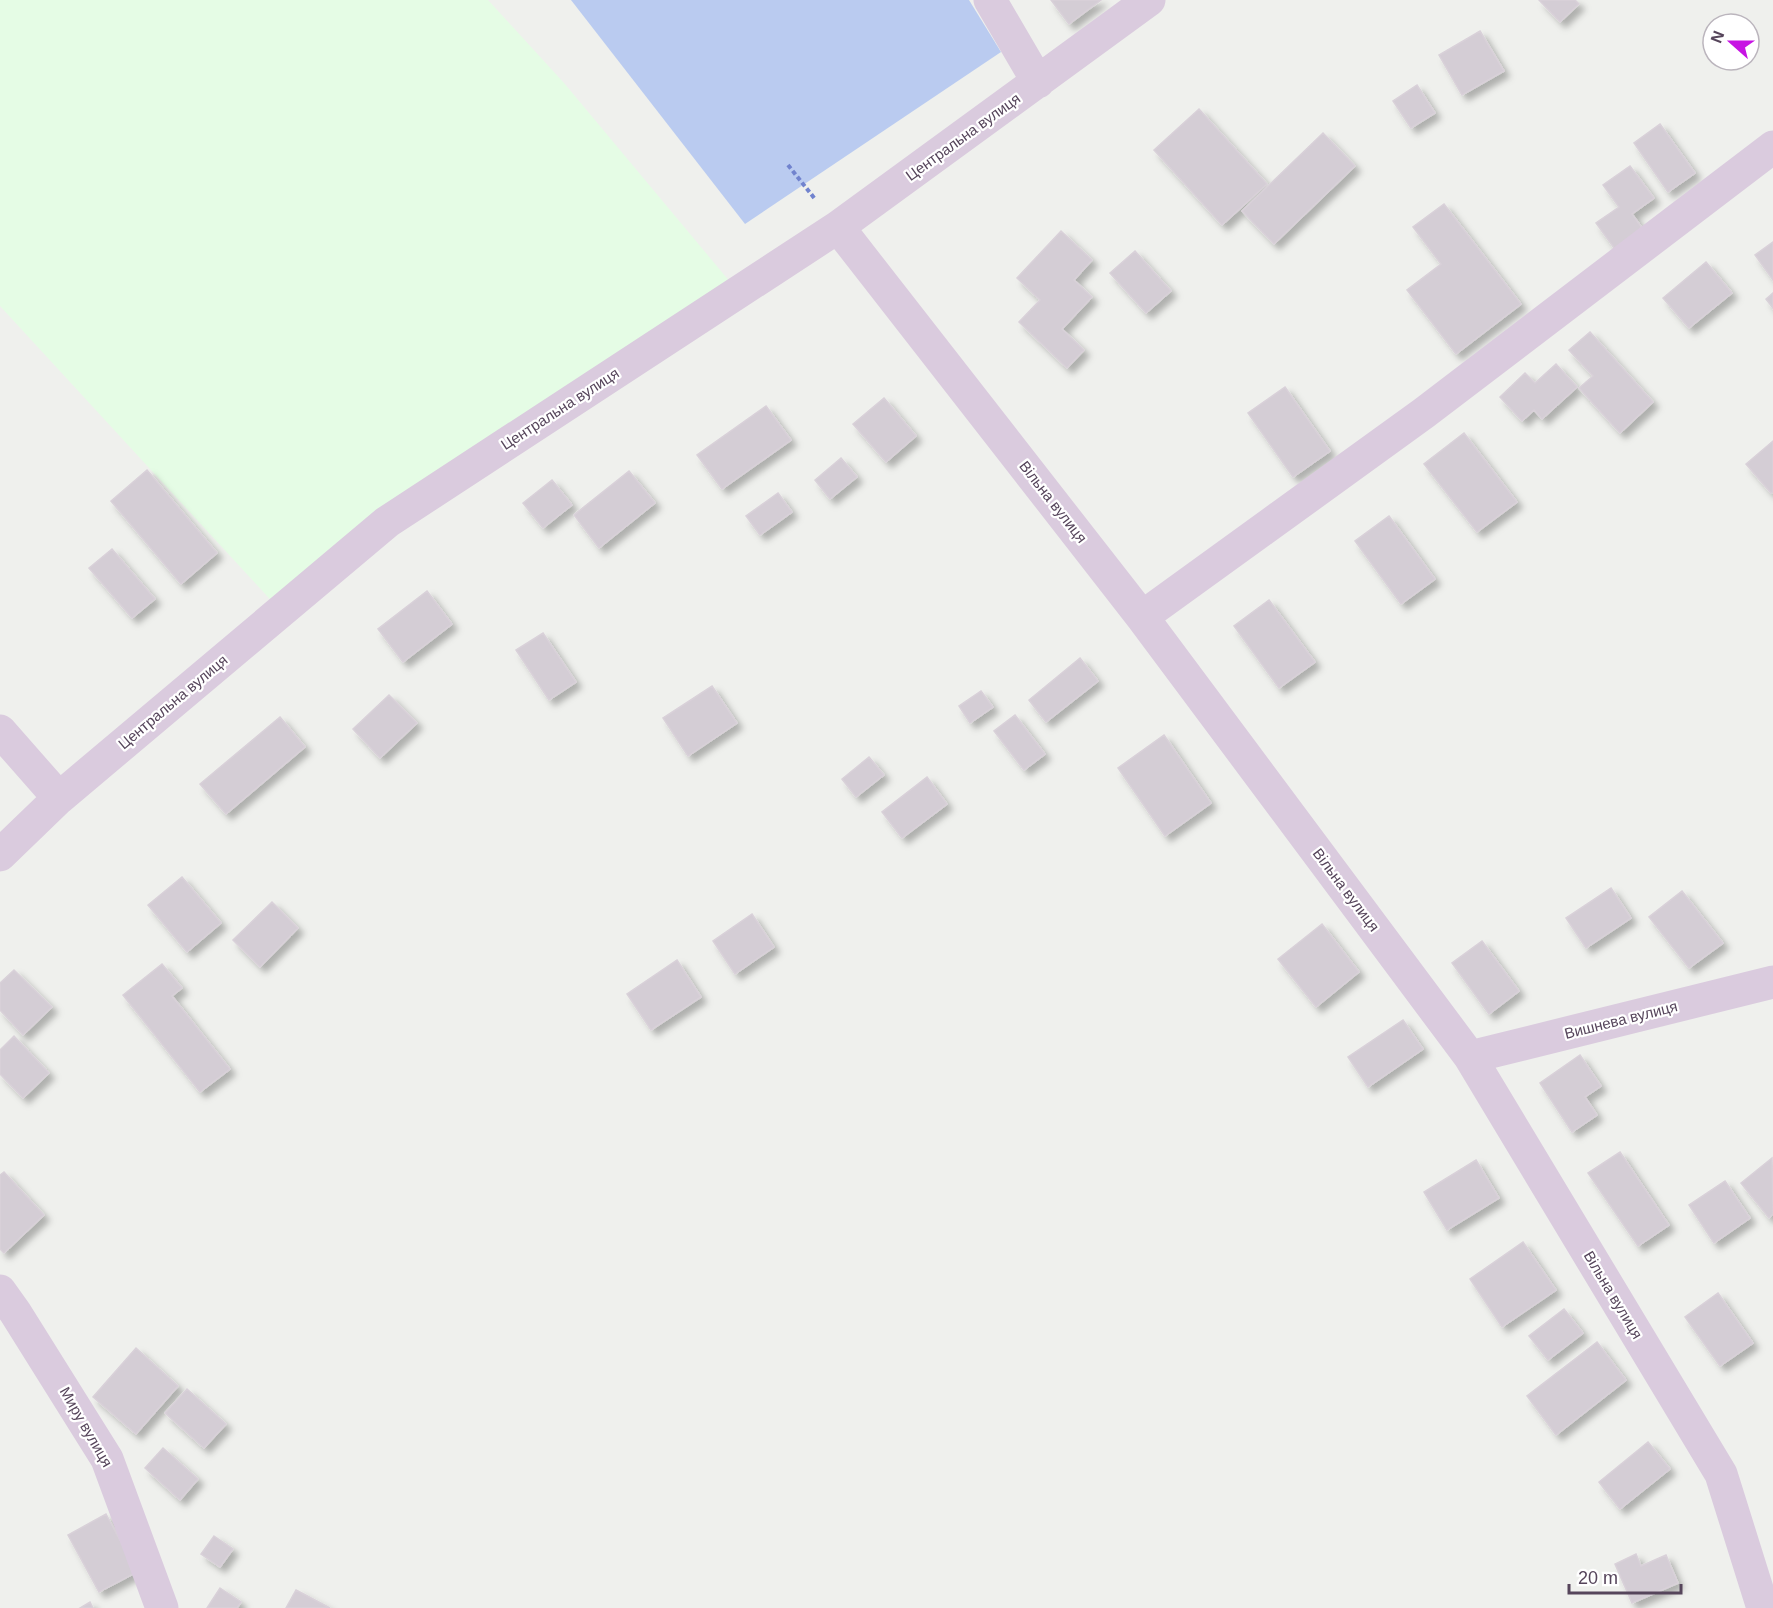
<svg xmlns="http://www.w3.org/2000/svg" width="1773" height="1608" viewBox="0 0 1773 1608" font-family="Arial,sans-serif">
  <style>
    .commercial { fill: #e5fce5 }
    .green { fill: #bacbf0 }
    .building { fill: #d4cdd5; stroke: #d9d1d9; stroke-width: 1.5; filter: url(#shadow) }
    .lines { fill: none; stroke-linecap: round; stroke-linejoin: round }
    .path { stroke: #7183ce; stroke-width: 4; stroke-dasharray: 4.5 3; stroke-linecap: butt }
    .minor { stroke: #dacbde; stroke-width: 33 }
    .labels { text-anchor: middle; stroke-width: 4.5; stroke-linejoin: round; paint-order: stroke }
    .street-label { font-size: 15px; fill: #56455b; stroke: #fff }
  </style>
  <defs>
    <filter id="shadow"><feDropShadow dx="5.5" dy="5.5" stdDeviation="3" flood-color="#0004"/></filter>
  </defs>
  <rect width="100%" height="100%" fill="#eff0ed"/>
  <path class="commercial" d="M0,0H488L564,83L741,295L279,609L0,306Z"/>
  <path class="green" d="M571,0H969L1001,52L745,224Z"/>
  <path class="building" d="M1051,0H1101L1069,24Z
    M1539,0H1575L1579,4L1560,22Z
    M1480,31L1504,71L1462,95L1439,55Z
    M1417,85L1435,113L1411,128L1393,101Z
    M1199,109L1267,184L1222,225L1154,150Z
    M1660,124L1695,173L1668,192L1634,143Z
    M1323,133L1355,166L1274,244L1242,211Z
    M1630,166L1654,198L1632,214L1645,232L1617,252L1596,223L1619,207L1603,185Z
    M1444,204L1521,304L1456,354L1407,290L1441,264L1413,227Z
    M1061,231L1092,260L1074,280L1092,297L1062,329L1084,350L1067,368L1019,322L1040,300L1017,278Z
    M1773,242V280L1755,255Z
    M1135,251L1171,291L1146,313L1110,273Z
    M1706,262L1732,293L1689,328L1663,298Z
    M1773,293V308L1766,299Z
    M1590,332L1653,402L1620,433L1579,388L1593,376L1569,350Z
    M1556,364L1577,387L1542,419L1534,410L1522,421L1500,397L1525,373L1535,383Z
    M1285,387L1330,451L1293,477L1248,413Z
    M884,398L916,436L886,462L853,424Z
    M766,406L791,440L722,489L697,455Z
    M1464,433L1517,502L1477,532L1424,464Z
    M1773,441V492L1771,493L1746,464Z
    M841,458L857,477L830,499L815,480Z
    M147,470L217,553L181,584L111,501Z
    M629,471L655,503L599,548L574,515Z
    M552,480L572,505L543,528L523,503Z
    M778,493L792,512L760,535L746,516Z
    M1389,516L1435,579L1401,604L1355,541Z
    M112,549L155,599L132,618L89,568Z
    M427,591L452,624L403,662L378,629Z
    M1269,600L1315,662L1279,688L1234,626Z
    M543,633L576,682L549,700L516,650Z
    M1080,658L1098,681L1046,722L1029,700Z
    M712,686L737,723L688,756L663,718Z
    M981,691L993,707L970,723L959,706Z
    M389,695L417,723L380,758L353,729Z
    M1015,715L1045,754L1024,770L994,731Z
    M280,717L305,747L226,814L200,784Z
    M1164,735L1211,803L1165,836L1118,768Z
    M869,757L884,775L856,797L842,779Z
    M927,777L947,804L902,838L882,812Z
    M182,877L221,923L187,952L148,905Z
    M1611,888L1631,918L1586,948L1566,918Z
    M1682,891L1723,943L1689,968L1649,917Z
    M272,902L298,928L260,967L233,940Z
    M752,914L774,947L735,974L713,941Z
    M1322,924L1359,972L1316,1007L1278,959Z
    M1482,941L1519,991L1489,1014L1452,963Z
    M677,960L701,997L651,1030L627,994Z
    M162,964L182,988L172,996L230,1069L200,1092L123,995Z
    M14,970L52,1007L23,1035L0,1010V983Z
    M1403,1020L1423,1049L1368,1087L1348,1057Z
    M14,1036L49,1073L23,1098L0,1074V1050Z
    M1580,1055L1601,1086L1585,1097L1597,1115L1572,1132L1540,1083Z
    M1620,1152L1669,1225L1638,1246L1588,1173Z
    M1772,1158L1773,1214L1769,1218L1741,1183Z
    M1476,1160L1499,1198L1447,1230L1424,1192Z
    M4,1172L44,1215L4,1253L0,1249V1175Z
    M1725,1181L1750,1218L1714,1243L1689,1205Z
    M1523,1242L1556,1290L1502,1327L1470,1279Z
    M1718,1293L1753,1343L1720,1366L1685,1317Z
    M1564,1309L1583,1333L1548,1360L1529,1336Z
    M1597,1342L1626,1380L1556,1435L1527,1396Z
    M136,1348L178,1386L136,1434L93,1397Z
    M187,1389L226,1424L204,1448L165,1413Z
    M1648,1442L1670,1469L1620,1509L1599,1482Z
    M163,1448L198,1479L180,1500L145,1468Z
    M106,1514L137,1572L99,1592L68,1535Z
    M214,1536L233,1549L220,1567L201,1554Z
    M1636,1554L1641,1566L1666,1555L1678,1583L1632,1603L1615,1564Z
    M220,1588L241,1602L237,1608H207Z
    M296,1590L330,1608H286Z
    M90,1602L93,1608H80Z"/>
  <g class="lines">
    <path class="path" d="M788,165L815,199"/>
    <path class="minor" d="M990,0L1038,82
      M838,227L1142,617L1470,1057L1721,1474L1763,1608
      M1142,617L1424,413L1773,147
      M0,731L59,798
      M0,855L59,798L387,522L838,227L1149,0
      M1470,1057L1773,982
      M0,1291L15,1312L107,1459L162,1608"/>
  </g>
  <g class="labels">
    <g class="street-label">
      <text transform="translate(963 137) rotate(-36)" y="5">Центральна вулиця</text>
      <text transform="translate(560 409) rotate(-33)" y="5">Центральна вулиця</text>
      <text transform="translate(1053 502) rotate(52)" y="5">Вільна вулиця</text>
      <text transform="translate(173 702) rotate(-40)" y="5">Центральна вулиця</text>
      <text transform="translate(1346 890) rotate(53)" y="5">Вільна вулиця</text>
      <text transform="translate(1621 1020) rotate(-14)" y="5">Вишнева вулиця</text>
      <text transform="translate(1613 1295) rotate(59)" y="5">Вільна вулиця</text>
      <text transform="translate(86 1427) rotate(60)" y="5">Миру вулиця</text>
    </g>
  </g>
  <g transform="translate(1731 42) rotate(291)"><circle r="28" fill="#ffffff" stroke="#bbb5bd" stroke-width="1.5"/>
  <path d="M0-4.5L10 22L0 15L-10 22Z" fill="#c714e3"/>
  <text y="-9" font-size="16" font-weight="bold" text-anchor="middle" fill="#56455b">N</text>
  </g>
  <path d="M1569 1584v9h112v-9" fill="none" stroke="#56455b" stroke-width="3"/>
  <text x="1578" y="1584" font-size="18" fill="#56455b" stroke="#ffffff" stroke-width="4.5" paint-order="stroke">20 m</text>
</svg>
